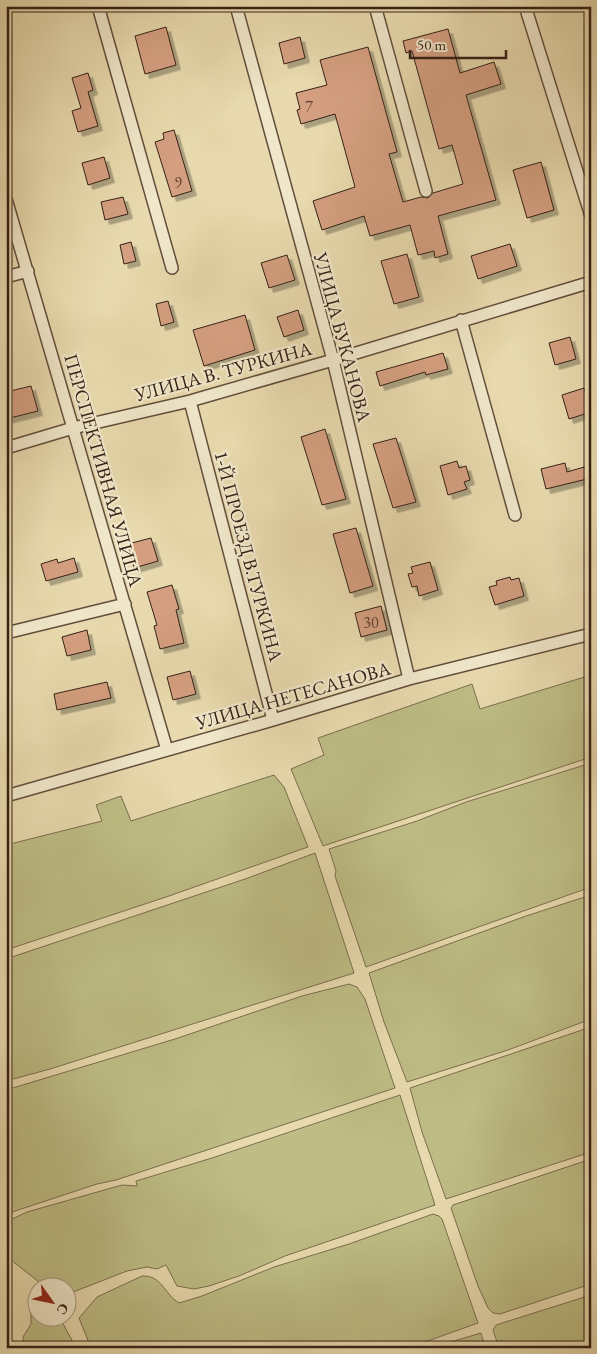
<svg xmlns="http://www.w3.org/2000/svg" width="597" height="1354" viewBox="0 0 597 1354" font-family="'EB Garamond',serif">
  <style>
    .green { fill: #bebd85; stroke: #7a6e4e }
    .building { fill: #d49f80; stroke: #352016; filter: url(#shadow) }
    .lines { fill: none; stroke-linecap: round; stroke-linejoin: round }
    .minor-casing { stroke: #624e3c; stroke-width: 14 }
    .minor { stroke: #f0e7ca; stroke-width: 11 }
    .labels { text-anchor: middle; stroke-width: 4.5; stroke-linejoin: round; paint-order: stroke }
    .number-label { font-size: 16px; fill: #5d4030 }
    .street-label { font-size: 19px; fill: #352016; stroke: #f0e7ca }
  </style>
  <defs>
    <filter id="shadow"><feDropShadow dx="4.5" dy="4.5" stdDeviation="0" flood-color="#0004"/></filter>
  </defs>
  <rect width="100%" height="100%" fill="#e8daae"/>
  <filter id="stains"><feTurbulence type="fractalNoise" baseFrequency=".004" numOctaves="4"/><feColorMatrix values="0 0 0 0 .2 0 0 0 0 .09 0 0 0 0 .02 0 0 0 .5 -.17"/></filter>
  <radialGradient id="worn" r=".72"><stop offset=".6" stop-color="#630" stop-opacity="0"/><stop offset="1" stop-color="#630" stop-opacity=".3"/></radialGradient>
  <path class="green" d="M591,675V757L323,846L291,769L324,755L318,738L472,684L480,709Z
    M591,763V887L366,967L335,876L336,871L329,849L417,821L466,802Z
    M274,775L284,787L308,847L169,896L6,950V845L102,821L96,805L121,796L131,821Z
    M315,853L354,973L50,1069L6,1081V959L248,878Z
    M591,895V1019L508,1050L407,1082L384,1022L369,973L526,916Z
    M349,984L357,987L365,999L395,1088L116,1180L97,1184L6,1214V1090L175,1039L302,996Z
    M591,1027V1152L446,1199L422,1132L410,1088Z
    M400,1095L435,1205L285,1256L239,1276L209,1286L194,1289L177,1286L166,1265L157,1269L147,1267L127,1271L68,1294V1286H44L6,1256V1222L27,1212L122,1185L137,1186L136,1181L212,1158Z
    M591,1159V1284L500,1314L493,1313L488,1308L478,1286L451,1208L453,1205Z
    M433,1214L439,1216L442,1219L478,1323L408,1348H91L79,1318L97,1297L142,1276C162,1275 164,1294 179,1303L202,1296L274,1267L349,1244Z
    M591,1295V1348H499L493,1330L496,1325Z
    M31,1302L37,1303L38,1316L58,1317L60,1318L76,1348H24L23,1337L31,1324Z
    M481,1333L485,1348H430Z"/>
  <path class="building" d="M166,27L176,65L145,74L135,36Z
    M448,29L460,73L494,62L501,84L466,95L496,200L438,216L448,254L435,258L434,251L418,255L410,225L370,236L364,216L322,230L313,201L355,187L335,114L301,124L297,110L300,109L296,93L327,85L320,60L368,47L397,152L389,154L403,202L421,197L428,198L433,193L463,184L452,145L439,149L412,51L406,53L403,41Z
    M300,37L305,58L284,64L279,43Z
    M88,73L93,90L88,92L98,126L78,132L72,111L81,108L72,78Z
    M174,130L192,191L172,197L155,142L164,139L163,133Z
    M104,157L110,178L88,185L82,163Z
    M541,162L554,210L527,218L513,170Z
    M123,197L128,214L105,220L101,202Z
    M131,242L136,261L124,264L120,245Z
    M510,244L517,266L478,279L471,256Z
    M407,254L419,297L394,304L381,261Z
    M287,255L295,280L269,288L261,263Z
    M168,301L174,322L161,326L156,304Z
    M298,310L304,330L284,337L277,317Z
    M245,315L255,350L204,366L193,330Z
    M570,337L576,359L555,365L549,343Z
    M443,353L448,369L426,375L425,372L380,386L376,372Z
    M31,386L38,411L6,419V392Z
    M584,388L591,412L569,419L562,395Z
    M325,429L346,499L322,505L301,437Z
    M396,438L416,502L393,508L373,444Z
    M457,461L459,468L466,466L470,480L464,482L467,489L448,495L440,466Z
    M565,463L567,472L591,465V478L546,489L541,469Z
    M356,528L373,586L350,593L333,534Z
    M151,538L158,561L134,568L128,544Z
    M74,558L78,572L46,581L41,564L57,559L58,563Z
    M430,562L438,590L419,596L417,586L412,587L408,574L413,573L411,567Z
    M510,577L511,580L519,578L524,596L495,605L489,587L497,585L496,581Z
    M172,585L179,609L176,610L184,643L160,649L154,626L157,625L147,592Z
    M381,606L387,630L361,637L355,613Z
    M87,630L91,650L67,656L62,637Z
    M190,671L196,694L173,700L167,677Z
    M107,682L111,698L57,710L54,694Z"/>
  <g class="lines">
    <g class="minor-casing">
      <path id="minor" d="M98,6L172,268
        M236,6L333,360L409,679
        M375,6L426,191
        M525,6L591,216
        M6,199L167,750
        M6,277L28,271
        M461,320L515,515
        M190,401L273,720
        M6,448L73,428L190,401L333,360L591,282
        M6,633L125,604
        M6,796L273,720L409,679L591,634"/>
    </g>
    <use href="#minor" class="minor"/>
  </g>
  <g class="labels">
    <g class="number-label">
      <text x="309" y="112">7</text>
      <text x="178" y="188">9</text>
      <text x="371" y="628">30</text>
    </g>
    <g class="street-label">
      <text transform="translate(343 337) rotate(75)" y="7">УЛИЦА БУКАНОВА</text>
      <text transform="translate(223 371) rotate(-15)" y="7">УЛИЦА В. ТУРКИНА</text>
      <text transform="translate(104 470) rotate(74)" y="7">ПЕРСПЕКТИВНАЯ УЛИЦА</text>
      <text transform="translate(249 556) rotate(75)" y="7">1-Й ПРОЕЗД В.ТУРКИНА</text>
      <text transform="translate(293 695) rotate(-16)" y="7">УЛИЦА НЕТЕСАНОВА</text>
    </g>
  </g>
  <rect width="597" height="1354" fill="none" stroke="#e8daae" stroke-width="25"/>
  <rect x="8" y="8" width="582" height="1339" fill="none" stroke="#352016" stroke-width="2.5"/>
  <rect x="12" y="12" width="572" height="1329" fill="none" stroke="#352016"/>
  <g transform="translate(52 1302) rotate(123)"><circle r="24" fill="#f0e7ca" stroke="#a59782"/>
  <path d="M0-4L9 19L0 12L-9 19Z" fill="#8f2418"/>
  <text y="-8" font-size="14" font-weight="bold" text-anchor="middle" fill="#352016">С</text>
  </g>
  <path d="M410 50v8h96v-8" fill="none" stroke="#352016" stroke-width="2.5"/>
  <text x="417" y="50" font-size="15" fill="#352016" stroke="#f0e7ca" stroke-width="4" paint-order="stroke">50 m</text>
  <rect width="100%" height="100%" filter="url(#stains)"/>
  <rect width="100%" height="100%" fill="url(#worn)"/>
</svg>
